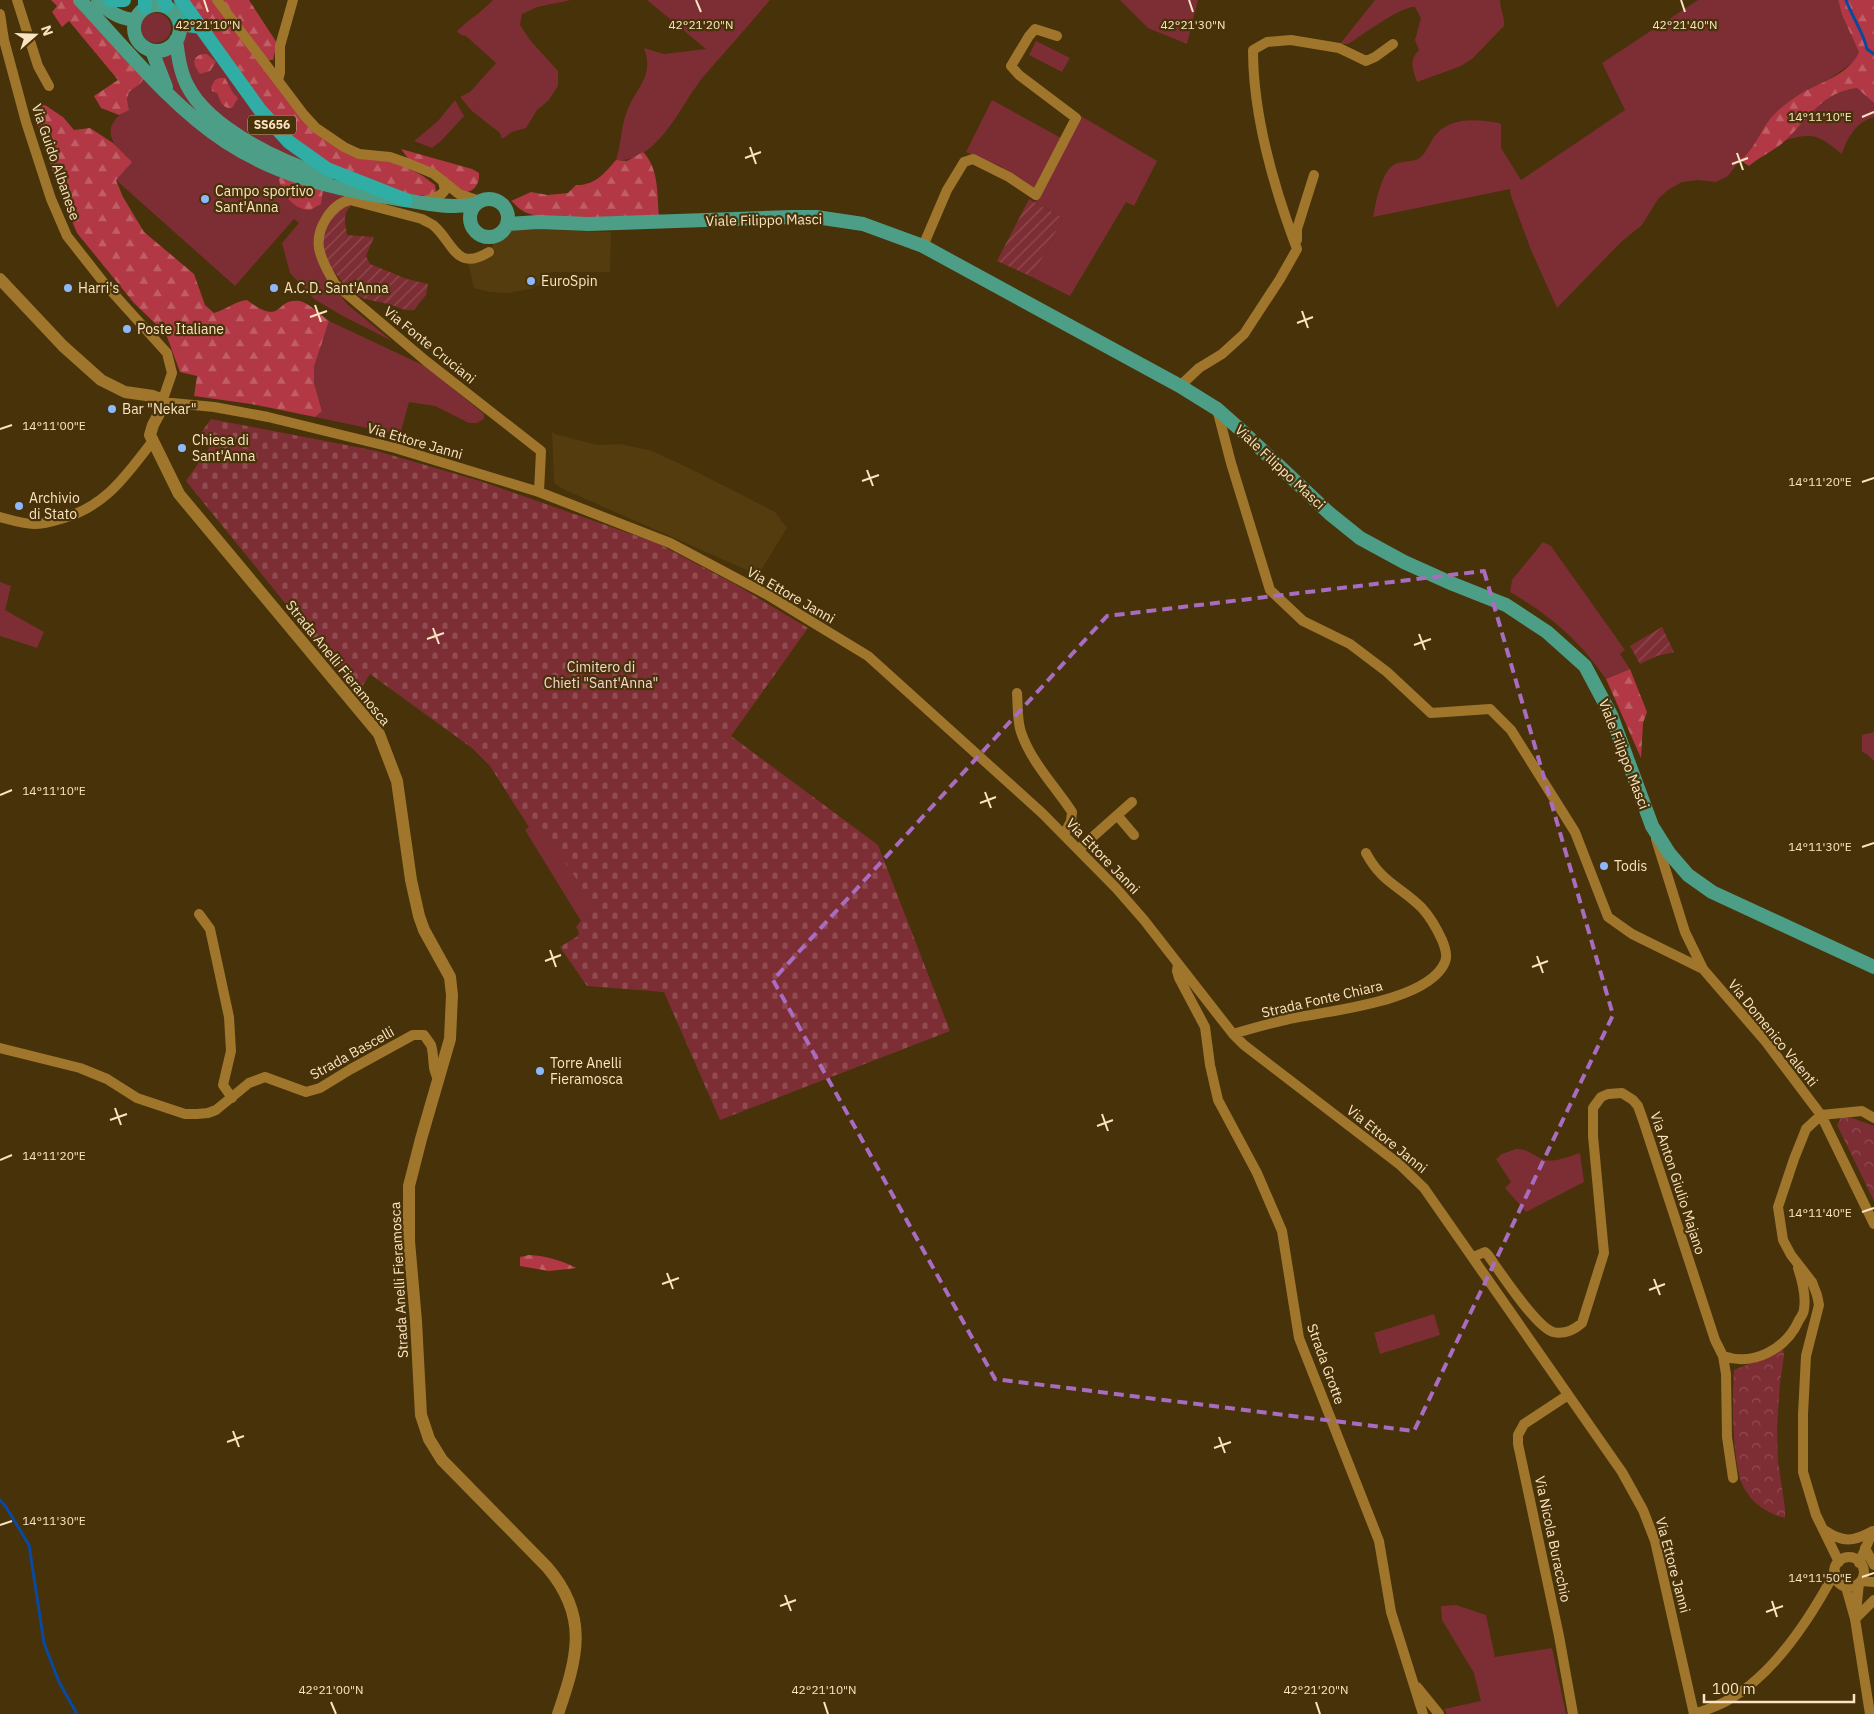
<svg xmlns="http://www.w3.org/2000/svg" width="1874" height="1714" viewBox="0 0 1874 1714" font-family="'IBM Plex Sans',sans-serif">
  <style>
    .built { fill: #543c0f }
    .grass { fill: #7d2e34 }
    .forest { fill: url(#forest-firs) }
    .cemetery { fill: url(#cemetery-stones) }
    .park { fill: url(#park-crowns) }
    .garden { fill: url(#garden-furrows) }
    .lines { fill: none; stroke-linecap: round; stroke-linejoin: round }
    .stream { stroke: #0a49a2; stroke-width: 3 }
    .minor { stroke: #9f762b; stroke-width: 10 }
    .tertiary { stroke: #9f762b; stroke-width: 12 }
    .primary { stroke: #4c9f86; stroke-width: 14 }
    .trunk { stroke: #30ada4; stroke-width: 14 }
    .marked { fill: none; stroke: #a86cc0; stroke-width: 4; stroke-dasharray: 10 6; stroke-linejoin: round }
    .ticks { fill: none; stroke: #fbe4c2; stroke-width: 2 }
    .poi-dot { fill: #8db9fc; stroke: #473209; stroke-width: 2 }
    .labels { text-anchor: middle; stroke-width: 4.5; stroke-linejoin: round; paint-order: stroke }
    .shield { fill: #473209; stroke: #c5af8a; stroke-width: 1 }
    .shield-label { font-size: 12px; font-weight: bold; fill: #fbe4c2 }
    .street-label { font-size: 14px; fill: #fbe4c2; stroke: #473209 }
    .poi-label { font-size: 14px; fill: #fbe4c2; stroke: #473209; text-anchor: start }
    .park-label { font-size: 14px; fill: #f7d6d5; stroke: #473209 }
    .ticks-label { font-size: 12px; text-anchor: middle; fill: #fbe4c2; stroke: #473209; stroke-width: 4.5; stroke-linejoin: round; paint-order: stroke }
  </style>
  <defs>
    <pattern id="forest-firs" width="22" height="20" patternUnits="userSpaceOnUse" patternTransform="scale(1.25)"><rect width="22" height="20" fill="#b13844"/><path d="M5 1l3.5 6h-7zM16 11l3.5 6h-7z" fill="#c05e66"/></pattern>
    <pattern id="cemetery-stones" width="16" height="16" patternUnits="userSpaceOnUse" patternTransform="scale(1.25)"><rect width="16" height="16" fill="#7d2e34"/><path d="M2 7V4a2 2 0 0 1 4 0v3zM10 15v-3a2 2 0 0 1 4 0v3z" fill="#904c50"/></pattern>
    <pattern id="park-crowns" width="20" height="18" patternUnits="userSpaceOnUse" patternTransform="scale(1.25)"><rect width="20" height="18" fill="#7d2e34"/><path d="M2 6a3 3 0 1 1 6 0M12 15a3 3 0 1 1 6 0" fill="none" stroke="#904c50"/></pattern>
    <pattern id="garden-furrows" width="10" height="10" patternUnits="userSpaceOnUse" patternTransform="scale(1.25)"><rect width="10" height="10" fill="#7d2e34"/><path d="M-1 1l2-2M0 10L10 0M9 11l2-2" fill="none" stroke="#904c50"/></pattern>
  </defs>
  <rect width="100%" height="100%" fill="#473209"/>
  <path class="built" d="M512,229L611,232L610,272H551L544,282L531,289L508,293L490,292L474,288L468,263L487,257L496,238Z
    M552,431L555,434L597,445L621,444L652,451L691,469L775,512L787,528L758,575L563,489L554,483Z"/>
  <path class="grass" d="M170,0H175L316,168L299,163L219,118L192,86L182,44L186,33L185,19L177,6Z
    M493,0H571L537,7L522,14L520,25L530,40L558,71V86L548,101L537,110L526,128L512,132L502,139L500,133L472,111L460,97L470,92L496,63L466,36L461,35L457,31C468,20 482,12 493,0Z
    M647,0H770C748,26 726,51 704,76C681,103 659,163 616,160C621,145 621,127 626,114C635,87 655,78 644,48L664,54L706,49Z
    M1120,0H1198L1187,44L1148,28Z
    M1375,0H1500C1500,10 1505,16 1504,26L1472,59L1461,66L1417,82C1412,68 1409,61 1419,50L1415,40L1421,18L1415,7C1402,5 1361,36 1348,44H1340Z
    M1698,0H1838L1842,15L1859,52L1855,61L1831,78L1800,94L1761,133L1754,147L1740,160L1728,176L1716,182L1698,180L1682,182L1668,190L1658,199L1642,225L1621,242L1557,308L1531,250L1511,196L1510,189L1373,217C1376,202 1381,172 1395,164C1402,161 1411,162 1418,159C1426,154 1429,144 1434,137C1448,116 1478,119 1499,123L1501,125V148L1521,180L1625,110L1602,63Z
    M141 28a15 15 0 1 1 30 0a15 15 0 1 1-30 0Z
    M1036,41L1070,58L1062,72L1029,55Z
    M173,53L200,110L198,114L171,88L159,57Z
    M146,76L184,114L321,196L323,190L353,197L330,210L334,286L347,304L392,341L341,315L314,299L290,273L282,243L299,223L294,219L235,286L116,180L126,156C105,139 105,122 129,109L127,99L129,92L140,84Z
    M1857,88L1874,103V117C1856,122 1847,138 1842,154C1819,136 1815,132 1786,140C1801,122 1819,100 1842,91C1846,89 1852,89 1857,88Z
    M455,100L464,116L441,141L432,148L414,141L438,121Z
    M992,100L1061,138L1036,190L1000,166L966,152Z
    M1081,116L1157,161L1134,206L1126,202L1070,296L1032,277L1063,218L1035,202Z
    M329,321L427,367L484,414V419L477,423H469L435,406L409,402L400,435L315,417L322,410L314,383V367Z
    M1543,542L1551,546L1625,650L1620,654L1630,669L1606,679C1579,640 1551,616 1510,592L1512,580Z
    M0,582L11,586L5,610L44,632L37,648L0,636Z
    M1874,732V761L1867,754L1862,752V735Z
    M538,820L598,910L581,921L525,830Z
    M1516,1149C1525,1149 1529,1152 1538,1157C1551,1165 1567,1157 1580,1153L1584,1182L1526,1212L1505,1188L1511,1182L1496,1159L1502,1154Z
    M1434,1314L1440,1335L1380,1354L1374,1333Z
    M1456,1605L1486,1615L1495,1657L1552,1648L1566,1714H1447L1444,1709L1481,1701L1474,1673L1442,1620L1441,1606Z"/>
  <path class="forest" d="M51,0H78L146,76L140,84L129,92L127,99L129,110L119,115L101,108L94,96L118,80L69,21L62,27L52,12L57,6Z
    M186,0H249L277,43L273,60H258L317,133L401,164L423,176L435,185L436,191L433,196L401,194L331,169L280,130Z
    M1838,0H1874V103L1857,88C1823,92 1809,117 1787,139C1776,150 1761,156 1749,166L1740,160C1755,149 1759,133 1770,119C1777,110 1791,100 1800,94C1820,82 1849,75 1859,52L1842,15Z
    M202,54H207L216,62L210,71L200,74C194,66 190,58 202,54Z
    M219,78H225L233,93L238,98L232,108C222,109 220,100 217,93L212,91L211,87L215,80Z
    M45,105L63,117L74,130L90,128L113,143L132,162L116,180L123,197L144,232L194,274L205,305L214,313C226,310 235,301 247,300C284,328 274,297 300,301C309,303 321,315 329,321L314,367V383L322,411L315,417L251,404L194,396L197,376L180,372L166,334L134,303L77,233L58,188L32,107Z
    M401,149L472,169L479,173C480,184 474,194 461,192C455,191 420,169 414,164C409,160 405,154 401,149Z
    M643,152C659,168 657,194 659,216C629,217 547,225 523,211C519,209 515,204 511,201L531,192L548,195L568,193L576,185C594,186 605,173 616,160L627,161Z
    M281,175L323,190L321,204L310,210C294,210 281,193 279,179Z
    M1630,669L1647,712L1643,723L1641,758L1606,679Z
    M529,1255C547,1256 560,1260 577,1268L549,1271L520,1266V1257Z"/>
  <path class="cemetery" d="M211,419L377,451L480,481L657,543L733,583L808,628L731,736L878,845L950,1031L720,1120L664,992L587,986L560,947L578,936L579,932L576,927L581,921L597,910L538,821L529,827L490,766L472,748L370,674L358,693L186,481L209,448L198,437Z"/>
  <path class="park" d="M1844,1117L1852,1118L1874,1126V1201L1837,1125L1841,1118Z
    M1783,1347L1784,1356L1780,1383L1777,1428L1778,1461L1785,1508V1518C1768,1514 1751,1503 1743,1486C1732,1463 1732,1396 1734,1370L1766,1357Z"/>
  <path class="garden" d="M1029,199L1063,218L1032,277L997,261Z
    M350,203L352,205C342,214 345,222 347,235L374,237L366,256L370,264L407,279L428,284L426,295L414,310C402,311 399,307 388,304C381,302 372,301 365,299C344,291 332,268 321,249C327,221 324,218 350,203Z
    M1662,627L1674,652L1657,656L1640,664L1630,646Z"/>
  <g class="lines">
    <path class="stream" d="M1846,0C1852,17 1863,31 1867,49L1874,54
      M0,1500L6,1507L29,1545L44,1643L59,1682L77,1714"/>
    <path class="minor" d="M17,0L38,66L49,86
      M217,0L304,115L316,128L344,147L359,154L390,157L410,164L434,174L459,194L480,201
      M0,14L4,40L26,122L51,199L67,236L104,283L167,353L172,373L162,402L214,407L268,417L395,448L539,492L670,543L766,594L868,656L1042,813L1116,888L1144,920L1233,1034L1244,1045L1399,1164L1424,1188L1622,1472L1643,1510L1655,1541L1694,1714
      M278,80L280,73V46L293,0
      M423,201C431,200 440,198 445,190L443,182
      M1297,240V229L1314,175
      M923,246L947,190L964,162L973,159L1009,177L1036,195L1076,118L1019,75L1011,66L1029,36L1035,29L1057,36
      M489,252C455,273 453,241 433,225C430,223 425,221 422,219L350,200C331,204 316,229 319,248C321,261 329,273 335,284L426,361L541,451L539,492
      M1180,386L1199,368L1222,354L1244,334L1280,279L1297,249C1274,188 1253,115 1253,50L1267,42L1291,40L1339,48L1366,61L1375,57L1393,44
      M1217,409L1231,463L1270,590L1303,621L1350,644L1387,672L1431,713L1490,709L1511,730L1575,832L1608,917L1632,934L1703,969
      M0,517C11,520 23,524 34,524C45,524 54,521 64,518C107,505 126,475 152,442
      M1017,693C1018,705 1017,721 1021,732C1031,762 1055,786 1072,812L1071,821L1064,835
      M1117,815L1134,835
      M1656,839L1685,932L1703,969L1766,1042L1821,1115L1874,1224
      M1079,849L1132,802
      M199,914L210,929L229,1017L231,1051L223,1085L232,1098
      M1178,964L1177,971L1179,978L1205,1027L1210,1065L1218,1100L1257,1173L1282,1231L1299,1338L1379,1541L1391,1612L1423,1714
      M1233,1034C1250,1029 1267,1024 1285,1020C1323,1011 1428,1003 1445,962C1448,955 1445,947 1442,940C1437,929 1430,917 1422,908C1400,886 1382,883 1366,853
      M0,1048L80,1068L107,1079L137,1098L185,1114H197L208,1113L216,1110L249,1083L265,1077L306,1092L320,1088L351,1069L413,1035H424C426,1038 429,1042 431,1045C435,1057 431,1069 439,1080
      M1821,1115L1806,1129L1794,1159L1778,1207L1783,1240L1791,1255L1812,1282L1817,1295L1819,1305L1806,1356L1803,1414V1472L1816,1515L1839,1562
      M1821,1115L1862,1111L1874,1118
      M1473,1257L1485,1252L1488,1255C1500,1272 1536,1327 1553,1332C1565,1335 1574,1330 1582,1323L1604,1253L1593,1136V1108L1601,1097L1608,1094L1622,1093L1633,1100L1638,1106L1643,1120L1715,1340L1723,1356L1726,1374L1727,1437L1733,1478
      M1723,1356C1754,1367 1787,1348 1799,1320C1801,1317 1804,1313 1804,1309C1806,1297 1802,1280 1798,1268
      M1568,1395L1524,1424L1518,1435V1444L1559,1636L1573,1714
      M1824,1530C1843,1543 1853,1542 1873,1531
      M1865,1548L1874,1565
      M1834 1572a15 15 0 1 1 30 0a15 15 0 1 1-30 0Z
      M1859,1563L1873,1531
      M1861,1581L1874,1582
      M1846,1587L1855,1619L1870,1714
      M1856,1613L1859,1583
      M1855,1619L1874,1600
      M1417,1687L1439,1714
      M1694,1714C1706,1710 1719,1706 1730,1699C1775,1673 1811,1617 1835,1572"/>
    <path class="tertiary" d="M0,279L63,346L101,380L125,392L153,396L161,399L162,408L153,425L150,435L179,494L379,734L397,781L411,880L419,916L424,930L450,977L452,995L450,1039L421,1139L409,1186V1241L416,1321L421,1415L429,1439L442,1460L547,1567C590,1617 577,1658 558,1714"/>
    <path class="primary" d="M80,0C125,48 171,106 226,142C275,174 330,188 386,197C416,201 446,210 476,204
      M98,0C109,12 118,18 134,20
      M134 28a23 23 0 1 1 46 0a23 23 0 1 1-46 0Z
      M176,40C178,55 180,71 187,85C209,129 281,162 326,176
      M152,51L166,87
      M470 218a19 19 0 1 1 38 0a19 19 0 1 1-38 0Z
      M507,224L538,222L589,224L792,217H816L863,224L923,246L1180,386L1217,409L1243,432L1329,513L1360,538L1404,562L1453,584L1506,605L1547,632L1585,666L1611,715L1652,826L1669,853L1688,875L1712,892L1874,967"/>
    <path class="trunk" d="M110,0H124
      M164,0L166,6
      M181,0L260,110L289,142L327,169L406,200
      M145,7V0
      M180,24L201,27"/>
  </g>
  <path class="marked" d="M1484,571L1613,1015L1414,1431L995,1379L773,980L1107,616Z"/>
  <path class="ticks" d="M204,0L208,12M696,0L701,12M1189,0L1193,12M1681,0L1685,12M1862,117L1874,112M750,147L756,164M1737,153L1743,170M745,158L761,152M1732,164L1748,158M315,305L321,322M1302,311L1308,328M310,317L327,311M1297,323L1313,317M0,429L12,425M867,470L873,486M862,481L879,475M1862,482L1874,478M433,628L439,644M1419,634L1425,650M427,639L444,633M1414,645L1431,639M985,792L991,808M0,795L12,790M980,803L996,797M1862,847L1874,843M550,950L556,967M1537,956L1543,973M545,961L561,955M1532,967L1548,961M115,1108L121,1125M1102,1114L1108,1131M110,1120L127,1114M1097,1126L1113,1120M0,1160L12,1155M1862,1212L1874,1208M667,1273L673,1289M1654,1279L1660,1295M662,1284L679,1278M1649,1290L1665,1284M233,1431L239,1447M1219,1437L1225,1453M227,1442L244,1436M1214,1448L1231,1442M0,1525L12,1521M1862,1577L1874,1573M785,1595L791,1611M1772,1601L1777,1617M780,1606L796,1600M1766,1612L1783,1606M331,1702L336,1714M824,1702L828,1714M1316,1702L1320,1714"/>
  <g class="poi-dot">
    <circle cx="205" cy="199" r="5"/>
    <circle cx="531" cy="281" r="5"/>
    <circle cx="68" cy="288" r="5"/>
    <circle cx="274" cy="288" r="5"/>
    <circle cx="127" cy="329" r="5"/>
    <circle cx="112" cy="409" r="5"/>
    <circle cx="182" cy="448" r="5"/>
    <circle cx="19" cy="506" r="5"/>
    <circle cx="1604" cy="866" r="5"/>
    <circle cx="540" cy="1071" r="5"/>
  </g>
  <g class="labels">
    <rect class="shield" x="248" y="115.5" width="48" height="19" rx="4"/>
    <g class="shield-label">
      <text x="272" y="129">SS656</text>
    </g>
    <g class="street-label">
      <text transform="translate(56 162) rotate(71)" y="5">Via Guido Albanese</text>
      <text transform="translate(764 220) rotate(-1)" y="5">Viale Filippo Masci</text>
      <text transform="translate(430 345) rotate(39)" y="5">Via Fonte Cruciani</text>
      <text transform="translate(415 441) rotate(16)" y="5">Via Ettore Janni</text>
      <text transform="translate(1280 467) rotate(43)" y="5">Viale Filippo Masci</text>
      <text transform="translate(791 595) rotate(30)" y="5">Via Ettore Janni</text>
      <text transform="translate(338 663) rotate(51)" y="5">Strada Anelli Fieramosca</text>
      <text transform="translate(1624 754) rotate(69)" y="5">Viale Filippo Masci</text>
      <text transform="translate(1103 856) rotate(46)" y="5">Via Ettore Janni</text>
      <text transform="translate(1322 999) rotate(-13)" y="5">Strada Fonte Chiara</text>
      <text transform="translate(1773 1033) rotate(51)" y="5">Via Domenico Valenti</text>
      <text transform="translate(352 1053) rotate(-29)" y="5">Strada Bascelli</text>
      <text transform="translate(1387 1139) rotate(39)" y="5">Via Ettore Janni</text>
      <text transform="translate(1678 1183) rotate(72)" y="5">Via Anton Giulio Majano</text>
      <text transform="translate(399 1280) rotate(-93)" y="5">Strada Anelli Fieramosca</text>
      <text transform="translate(1326 1364) rotate(70)" y="5">Strada Grotte</text>
      <text transform="translate(1553 1539) rotate(78)" y="5">Via Nicola Buracchio</text>
      <text transform="translate(1673 1565) rotate(75)" y="5">Via Ettore Janni</text>
    </g>
    <g class="poi-label">
      <text x="215" y="196">Campo sportivo<tspan x="215" dy="16">Sant'Anna</tspan></text>
      <text x="541" y="286">EuroSpin</text>
      <text x="78" y="293">Harri's</text>
      <text x="284" y="293">A.C.D. Sant'Anna</text>
      <text x="137" y="334">Poste Italiane</text>
      <text x="122" y="414">Bar "Nekar"</text>
      <text x="192" y="445">Chiesa di<tspan x="192" dy="16">Sant'Anna</tspan></text>
      <text x="29" y="503">Archivio<tspan x="29" dy="16">di Stato</tspan></text>
      <text x="1614" y="871">Todis</text>
      <text x="550" y="1068">Torre Anelli<tspan x="550" dy="16">Fieramosca</tspan></text>
    </g>
    <g class="park-label">
      <text x="601" y="672">Cimitero di<tspan x="601" dy="16">Chieti "Sant'Anna"</tspan></text>
    </g>
  </g>
  <g class="ticks-label">
    <text x="208" y="29">42°21'10"N</text>
    <text x="701" y="29">42°21'20"N</text>
    <text x="1193" y="29">42°21'30"N</text>
    <text x="1685" y="29">42°21'40"N</text>
    <text x="1820" y="121">14°11'10"E</text>
    <text x="54" y="430">14°11'00"E</text>
    <text x="1820" y="486">14°11'20"E</text>
    <text x="54" y="795">14°11'10"E</text>
    <text x="1820" y="851">14°11'30"E</text>
    <text x="54" y="1160">14°11'20"E</text>
    <text x="1820" y="1217">14°11'40"E</text>
    <text x="54" y="1525">14°11'30"E</text>
    <text x="1820" y="1582">14°11'50"E</text>
    <text x="331" y="1694">42°21'00"N</text>
    <text x="824" y="1694">42°21'10"N</text>
    <text x="1316" y="1694">42°21'20"N</text>
  </g>
  <g transform="translate(35 35) rotate(70)" stroke="#473209" stroke-width="4" paint-order="stroke">
  <path d="M0-4L9 19L0 12L-9 19Z" fill="#fbe4c2"/>
  <text y="-8" font-size="14" font-weight="bold" text-anchor="middle" fill="#fbe4c2">N</text>
  </g>
  <path d="M1704 1694v8h150v-8" fill="none" stroke="#fbe4c2" stroke-width="2.5"/>
  <text x="1712" y="1694" font-size="15" fill="#fbe4c2" stroke="#473209" stroke-width="4" paint-order="stroke">100 m</text>
</svg>
